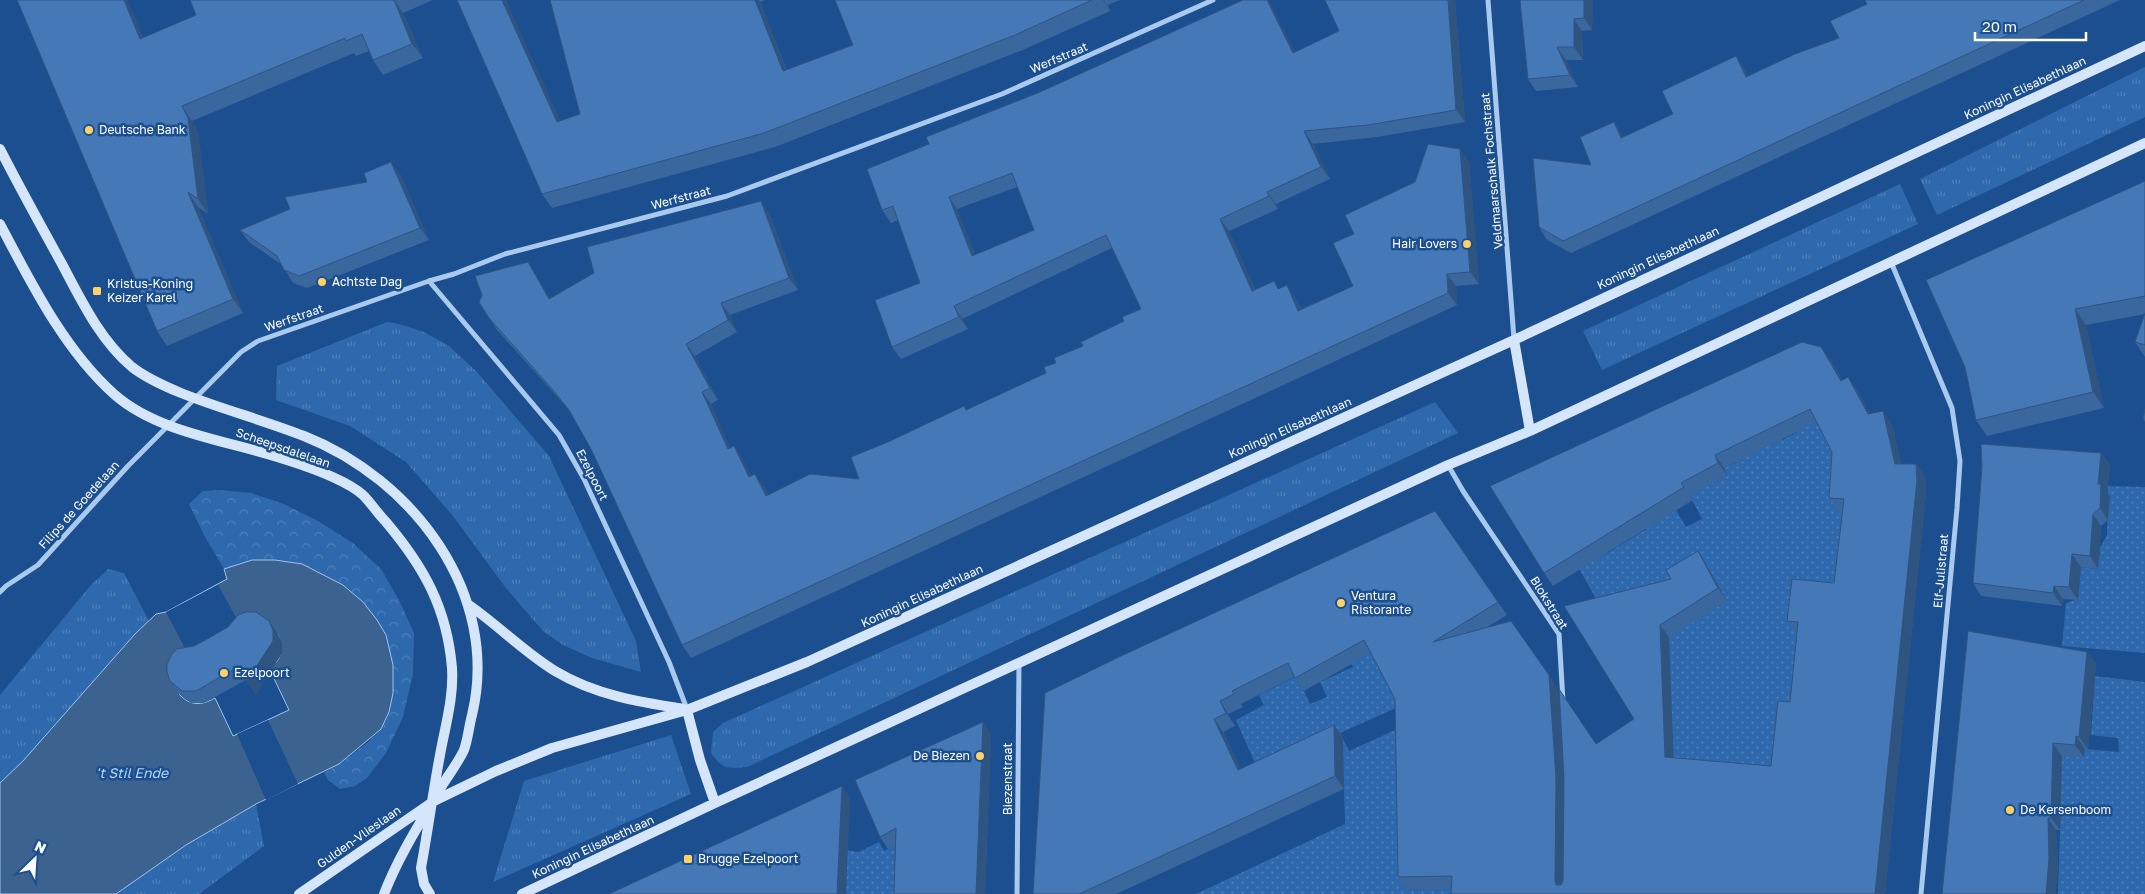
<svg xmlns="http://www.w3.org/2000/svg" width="2145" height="894" viewBox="0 0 2145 894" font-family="'Golos Text',sans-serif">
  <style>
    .grass { fill: url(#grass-tufts) }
    .forest { fill: url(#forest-crowns) }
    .garden { fill: url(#garden-dots) }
    .water { fill: #3c6290; stroke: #9cc4f0; fill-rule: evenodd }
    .pier { fill: #1b4f8f }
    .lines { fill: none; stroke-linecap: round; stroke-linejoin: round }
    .street { stroke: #a9c9ee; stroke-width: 5 }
    .secondary { stroke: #d6e6fa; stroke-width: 10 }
    .wall { fill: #3a679d; fill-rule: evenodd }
    .shaded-wall { fill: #305480 }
    .building { fill: #4478b7; stroke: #305480; fill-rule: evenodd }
    .poi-dot { fill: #ffd166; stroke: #1b4f8f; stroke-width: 2 }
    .labels { text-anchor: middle; stroke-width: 5; stroke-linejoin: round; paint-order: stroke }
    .street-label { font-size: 12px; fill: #fff; stroke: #1b4f8f }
    .poi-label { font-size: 12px; fill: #fff; stroke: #1b4f8f; text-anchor: start }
    .water-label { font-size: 14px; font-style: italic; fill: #b5d3f5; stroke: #1b4f8f }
  </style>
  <defs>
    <pattern id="grass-tufts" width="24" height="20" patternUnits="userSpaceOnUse" patternTransform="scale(1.25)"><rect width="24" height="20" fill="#2e69ad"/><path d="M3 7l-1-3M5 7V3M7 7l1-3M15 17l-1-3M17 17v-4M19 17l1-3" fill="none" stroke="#4d80b9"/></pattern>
    <pattern id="forest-crowns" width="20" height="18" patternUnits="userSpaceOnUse" patternTransform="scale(1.25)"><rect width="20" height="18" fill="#2e69ad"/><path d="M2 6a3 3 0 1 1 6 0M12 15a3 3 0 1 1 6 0" fill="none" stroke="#4d80b9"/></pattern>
    <pattern id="garden-dots" width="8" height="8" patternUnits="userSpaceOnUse" patternTransform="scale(1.25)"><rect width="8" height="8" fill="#2e69ad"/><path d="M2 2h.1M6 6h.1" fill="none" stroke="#4d80b9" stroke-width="1.8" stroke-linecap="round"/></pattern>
  </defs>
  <rect width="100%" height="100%" fill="#1b4f8f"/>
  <path class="grass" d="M2145,67V117L1937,215L1920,179Z
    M1900,184L1918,224L1602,370L1583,331Z
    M387,322L399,324L424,332L449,346L477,372L549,456L636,641L641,672L592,658L563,645L543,631L505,587L453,516L406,462L350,426L276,400L277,366Z
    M1435,402L1458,433L747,767C728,769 722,769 711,753L713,732L723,723Z
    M108,569L124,573L149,621L135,634L23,761L0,783V695L91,585Z
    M671,735L691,794L493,882L524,781Z
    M256,804L264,846L199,894H116L186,845Z"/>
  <path class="forest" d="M220,490L251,493L284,504L318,521L353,543L381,569L399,600L414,633L413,674L403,717L386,753L367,778L355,786L340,789L328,780L324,773L339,764L367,743L381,729L389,712L393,693L386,634L363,603L252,560L224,569L204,535L189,504L203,491Z"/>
  <path class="garden" d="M1811,406L1843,470L1859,512L1823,637L1791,779L1674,770L1603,611L1577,565L1606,554L1645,530L1672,503L1686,527L1702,519L1679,475L1718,480L1727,475L1724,468L1737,462L1728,444L1775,423L1783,440L1797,432L1788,417Z
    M2108,486L2145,487V653L2062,646L2066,603L2078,599L2081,567L2098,569L2100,548L2107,535Z
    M1373,652L1407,703L1340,733L1349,751L1404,726L1407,890L1459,888L1462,894H1196L1345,824L1343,755L1266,788L1236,720L1264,705L1259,695L1297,676L1310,704L1327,697L1320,682L1353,667L1349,660Z
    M2095,676L2145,682V894H2058L2061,799L2042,754L2084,757L2085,749L2119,752L2118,738L2091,735Z
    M910,829L903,894H846L835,849L859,852L879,842L884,851L895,845Z"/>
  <path class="water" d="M252,560H275L302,564L343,585L363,602L377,620L386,635L393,665V693L389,712L381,729L339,764L256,804L186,845L116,894H0V783L23,761L135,634L156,614L166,612L227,579L224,569ZM278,634C283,648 283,660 269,668L289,710L233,736L215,698C201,706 190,706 179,694Z"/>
  <path class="pier" d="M218,585L243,630L191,660L166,612Z
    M268,720L298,784L266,800L237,734Z"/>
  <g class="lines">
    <path class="street" d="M1488,0L1514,339
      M1891,262L1952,408L1960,461L1957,508L1921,894
      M429,281L559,435L584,479L669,662L687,709
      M1448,465L1463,491L1559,634L1563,701
      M0,592L6,586L38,565L128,466L241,352L258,341L429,281L454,274L505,254L727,196L1002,94L1213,0
      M1017,894L1019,663"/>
    <path class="secondary" d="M0,149C20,188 41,226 62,264C81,300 100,340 132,367C146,378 164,386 181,393C221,409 263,420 304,436C413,479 501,594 472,715C469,726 468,739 464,750C459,761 450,773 443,784C422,820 399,855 384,894
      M0,224C31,283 65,351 115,395C160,434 232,441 287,460C309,467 346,480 363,495C371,503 378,514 386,522C424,567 447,608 452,668C454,697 445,727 440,755C433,792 428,830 421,868L424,884L430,894
      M1514,340L1530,431
      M469,605C499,626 524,652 555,671C595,695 639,702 684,709
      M687,710L700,760L715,803
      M299,894L434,801L496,771L552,748L687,710L807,662L1514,340L2145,46
      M522,894L715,803L1448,465L1530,431L2145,143"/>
  </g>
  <path class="wall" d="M190,0H433L403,13L423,58L383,75L373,60L369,51L356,56L354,53L192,121L198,132L208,214L198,207L243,313L167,346L157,331L143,38L196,15Z
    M550,0H765L760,2L787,70L853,45L835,0H1120L1108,5L1110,11L1025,49L775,147L552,208L542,194L561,121L580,114Z
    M1243,0H1268L1295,52L1339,31L1325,0H1455L1465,122L1377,137L1313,144L1330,179L1276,204L1278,209L1229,231L1255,289L1279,288L1295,297L1301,309L1353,286L1354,234L1469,161L1479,284L1456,286L1457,305L691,658L682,645L591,449L571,413L562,402L497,330L489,318L536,275L550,299L769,213L798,290L730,315L737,332L695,356L718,400L711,404L730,448L734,446L742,458L751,476L764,486L768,495L859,479L966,410L1046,373L1056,363L1124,321L1141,309L1112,248L962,319L968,329L901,359L892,347L920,283L898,220L891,223L882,210L929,144L1040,92ZM1017,187L1034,230L975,255L957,209Z
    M1520,0H1593L1592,30L1582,31L1583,60H1566L1578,87L1536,91L1528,79Z
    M1865,0H2120L1571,253L1547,240L1539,227L1591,165L1614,122L1623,137L1673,114L1736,56L1744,69L1748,76L1839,38L1867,4Z
    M400,174L429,240L307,288L293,283L282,265L249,242L240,230L367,182Z
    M2145,181V357L2135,342L2145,314L2086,325L2104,408L1987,436L1976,420Z
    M1830,359L1842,380L1848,377L1857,390L1870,414L1892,424L1901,464H1916L1925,477L1926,493L1885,894H1451L1452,889L1407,890L1398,877L1395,699L1371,653L1304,691L1294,677L1241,704L1243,707L1228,714L1235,726L1223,732L1241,769L1334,725L1343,738L1344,789L1116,894H1033L1045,693L1435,511L1507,615L1486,628L1558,688L1564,787L1597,744L1634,719L1671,579L1706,564L1727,601L1669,637L1674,758L1771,766L1790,702L1797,634H1796L1787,621L1834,583L1842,511L1838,510L1829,498L1832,452L1817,422L1724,468L1727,475L1690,496L1693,500L1553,586L1544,573Z
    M2101,453L2110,465L2107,493L2110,496L2108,520L2101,526L2098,569L2081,567L2078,600L2063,599L2062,606L1981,596L1973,583Z
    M278,634L282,643V653L256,694L246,680L204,703H191L179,694L170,681L194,646L209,638Z
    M2087,652L2096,664L2088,749H2085L2084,757L2062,756L2060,830H2056L2058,871L1942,894Z
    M991,734L985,894H894L896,845L888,849L880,837Z"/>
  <path class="shaded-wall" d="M124,0H128L150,54L140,39Z
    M394,0L403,13L423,58L412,44Z
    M502,0H506L568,137L557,122Z
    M755,0H759L760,2L793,86L783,71Z
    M1103,0H1104L1110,11Z
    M1267,0H1268L1271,4L1302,66L1293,53Z
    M1448,0H1455L1465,122L1456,110Z
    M1584,0H1593L1592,30L1584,18Z
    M1574,19L1582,31L1583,60L1574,47Z
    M1557,47L1566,60L1578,87L1570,75Z
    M1736,56L1744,69L1755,89L1746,77Z
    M182,106L192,121L198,132L208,214L198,199Z
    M1614,122L1622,135L1630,150L1621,138Z
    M1304,131L1313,144L1330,179L1321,167Z
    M1460,149L1469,161L1479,284L1470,272Z
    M391,162L400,174L429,240L420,228Z
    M188,192L198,207L243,313L233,299Z
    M1267,192L1276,204L1278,209L1269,196Z
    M949,197L957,209L981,268L972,256Z
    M761,201L769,213L798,290L789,278Z
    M1220,219L1229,231L1261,303L1252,291Z
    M528,262L536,275L558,311L549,299Z
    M1447,274L1456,286L1457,305L1448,293Z
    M1287,285L1295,297L1307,323L1298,311Z
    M721,303L730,315L737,332L728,320Z
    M954,306L962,319L968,329L959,317Z
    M2075,309L2086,325L2104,408L2093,392Z
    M686,344L695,356L718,400L710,388Z
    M1821,347L1830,359L1850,394L1841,381Z
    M1848,377L1857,390L1877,427L1868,414Z
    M702,392L711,404L736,461L728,449Z
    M1883,411L1892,424L1904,477L1895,464Z
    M734,446L742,458L758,489L749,477Z
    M2101,453L2110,465L2107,493L2110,496L2108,520L2100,508L2098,484Z
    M1715,455L1724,468L1727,475L1718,463Z
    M1916,464L1925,477L1926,493L1885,894H1875Z
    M755,474L764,486L774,509L766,496Z
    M2093,514L2101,526L2098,569L2090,556Z
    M1698,551L1706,564L1727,601L1718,588Z
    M2072,554L2081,567L2078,600L2069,587Z
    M2054,586L2063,599L2062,606L2053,593Z
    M269,621L278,634L282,643V653L256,694L247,681Z
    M1511,621L1558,688L1565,791L1564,894L1555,881Z
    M1660,625L1669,637L1674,770L1665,757Z
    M2087,652L2096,664L2088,749L2079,737Z
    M1220,701L1228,714L1235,726L1226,713Z
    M1214,719L1223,732L1247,782L1238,770Z
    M983,722L991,734L985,894H976Z
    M1334,725L1343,738L1344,789L1335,776Z
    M2076,736L2085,749L2084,757L2075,745Z
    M2053,743L2062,756L2060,830L2051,818Z
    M842,786L850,798L846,894H837Z
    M2048,818L2056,830L2058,871L2056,894H2046Z"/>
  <path class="building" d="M17,0H124L140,39L196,15L190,0H394L412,44L373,60L362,34L346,41L345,38L182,106L188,118L198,199L188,192L233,299L157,331Z
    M457,0H502L557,122L580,114L550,0H755L783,71L853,45L835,0H1092L1015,35L764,133L542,194Z
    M1243,0H1267L1293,53L1339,31L1325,0H1448L1456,110L1368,125L1304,131L1321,167L1267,192L1269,196L1220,219L1252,291L1274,281L1278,289L1287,285L1298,311L1353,286L1333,243L1354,234L1345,215L1415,182L1428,144L1460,149L1470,272L1447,274L1448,293L682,645L591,449L569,410L553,390L489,318L479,302L482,295L475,276L528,262L549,299L594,273L587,247L761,201L789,278L721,303L728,320L686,344L710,388L702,392L728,449L734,446L749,477L755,474L766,496L810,474L859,479L851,457L888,442L964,406L966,410L1046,373L1044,367L1056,363L1054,358L1083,346L1081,342L1124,321L1122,317L1141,309L1106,235L954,306L959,317L892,347L875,300L920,283L893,206L882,210L867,169L929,144L926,137L1040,92ZM1012,173L1034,230L972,256L949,197Z
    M1520,0H1584V18L1574,19V47H1557L1570,75L1528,79Z
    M1865,0H2084L1563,241L1539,227L1533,158L1591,165L1580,137L1614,122L1621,138L1673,114L1662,91L1736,56L1746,77L1795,54L1839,38L1830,21L1867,4Z
    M391,162L420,228L299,276L284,270L277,256L240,230L290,209L285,197L367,182L364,173Z
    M2145,181V296L2075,309L2093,392L1976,420L1965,367L1926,280Z
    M2145,313V345L2135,342Z
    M1802,342L1821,347L1841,381L1848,377L1868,414L1883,411L1895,464H1916L1917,480L1875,894H1451L1452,876L1398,877L1395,699L1364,640L1295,678L1288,663L1232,691L1234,694L1220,701L1226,713L1214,719L1238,770L1334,725L1335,776L1079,894H1033L1045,693L1121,656L1435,511L1498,602L1433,642L1511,621L1549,675L1556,778L1555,881L1556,885H1561L1563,881L1564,778L1559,689L1596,744L1634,719L1564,606L1671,579L1666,570L1698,551L1718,588L1660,625L1665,757L1771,766L1778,701L1790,702L1798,622L1787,621L1792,579L1834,583L1844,499L1829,498L1832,452L1810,409L1715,455L1718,463L1681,483L1684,487L1544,573L1490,486Z
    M2145,409V422L2143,419Z
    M1981,444L2101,453L2098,484H2101L2100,508L2093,514L2090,556L2072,554L2069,587L2054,586L2053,593L1973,583L1982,467Z
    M246,612H256L269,621L273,630V641L247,681L240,666L196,691H182L170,681L167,672V664L172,654L177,649L194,646L209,638L228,627L238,615Z
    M1968,631L2087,652L2079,737L2076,736L2075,745L2053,743L2051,818H2048L2049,859L2046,894H1942Z
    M983,722L976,894H894L896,828L880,837L855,780Z
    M842,786L837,894H609Z"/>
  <g class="poi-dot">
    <circle cx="89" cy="130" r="5"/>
    <circle cx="1467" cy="244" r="5"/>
    <circle cx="322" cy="282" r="5"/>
    <rect x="92" y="286" width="10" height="10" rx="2.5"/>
    <circle cx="1341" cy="603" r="5"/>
    <circle cx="224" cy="673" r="5"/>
    <circle cx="980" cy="756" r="5"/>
    <circle cx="2010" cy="810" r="5"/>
    <rect x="683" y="854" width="10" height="10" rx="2.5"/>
  </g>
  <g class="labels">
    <g class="street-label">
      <text transform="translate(1059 58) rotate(-23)" y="4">Werfstraat</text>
      <text transform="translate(2025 88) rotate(-25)" y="4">Koningin Elisabethlaan</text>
      <text transform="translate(1492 171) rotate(-95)" y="4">Veldmaarschalk Fochstraat</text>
      <text transform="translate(681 198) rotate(-15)" y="4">Werfstraat</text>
      <text transform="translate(1658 258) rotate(-25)" y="4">Koningin Elisabethlaan</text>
      <text transform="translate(294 318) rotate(-19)" y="4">Werfstraat</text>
      <text transform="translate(1290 428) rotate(-24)" y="4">Koningin Elisabethlaan</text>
      <text transform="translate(283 448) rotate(19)" y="4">Scheepsdalelaan</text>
      <text transform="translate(592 475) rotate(63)" y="4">Ezelpoort</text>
      <text transform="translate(79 505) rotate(-48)" y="4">Filips de Goedelaan</text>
      <text transform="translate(1941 571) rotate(-85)" y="4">Elf-Julistraat</text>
      <text transform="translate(922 596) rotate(-25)" y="4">Koningin Elisabethlaan</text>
      <text transform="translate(1549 603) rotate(58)" y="4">Blokstraat</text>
      <text transform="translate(1008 779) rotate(-90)" y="4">Biezenstraat</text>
      <text transform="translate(359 837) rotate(-35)" y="4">Gulden-Vlieslaan</text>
      <text transform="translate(593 847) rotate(-25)" y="4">Koningin Elisabethlaan</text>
    </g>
    <g class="poi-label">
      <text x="99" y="134">Deutsche Bank</text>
      <text x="1457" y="248" text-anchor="end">Hair Lovers</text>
      <text x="332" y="286">Achtste Dag</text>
      <text x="107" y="288">Kristus-Koning<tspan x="107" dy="14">Keizer Karel</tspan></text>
      <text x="1351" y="600">Ventura<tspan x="1351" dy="14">Ristorante</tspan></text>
      <text x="234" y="677">Ezelpoort</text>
      <text x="970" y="760" text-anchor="end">De Biezen</text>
      <text x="2020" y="814">De Kersenboom</text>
      <text x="698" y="863">Brugge Ezelpoort</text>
    </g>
    <g class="water-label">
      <text x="132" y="778">'t Stil Ende</text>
    </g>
  </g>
  <g transform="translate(35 859) rotate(25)" stroke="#1b4f8f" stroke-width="4" paint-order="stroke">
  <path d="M0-4L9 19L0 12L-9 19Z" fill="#ffffff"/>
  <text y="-8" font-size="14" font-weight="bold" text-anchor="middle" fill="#ffffff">N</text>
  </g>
  <path d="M1975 32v8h111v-8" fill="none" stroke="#ffffff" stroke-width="2.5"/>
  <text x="1982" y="32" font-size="15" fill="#ffffff" stroke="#1b4f8f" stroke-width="4" paint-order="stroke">20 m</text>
</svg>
